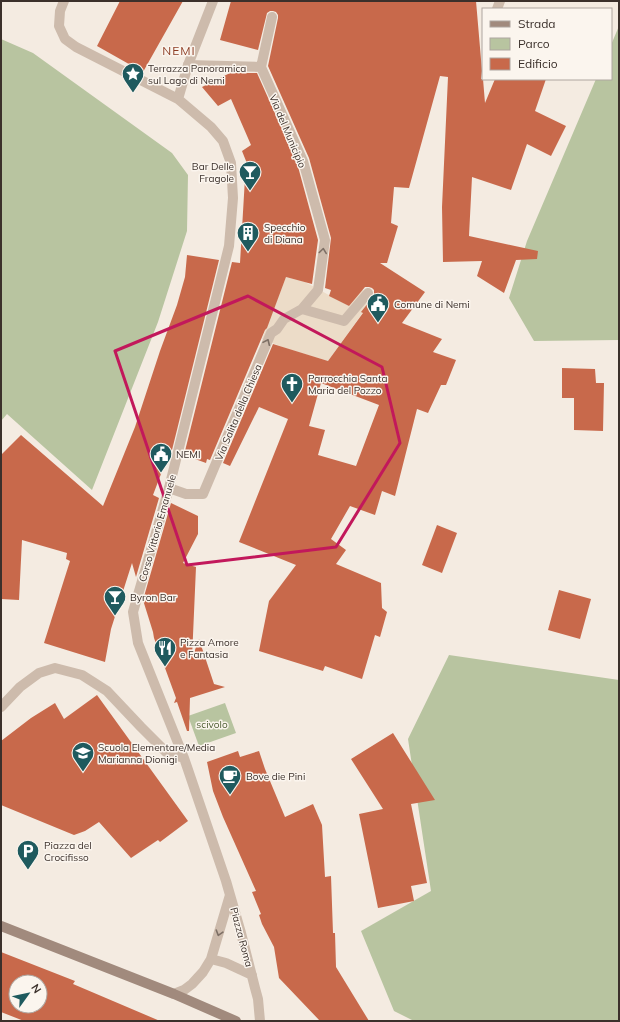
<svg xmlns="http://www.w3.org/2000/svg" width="620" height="1022" viewBox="0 0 620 1022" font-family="Mulish,sans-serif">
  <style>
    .green { fill: #b8c4a0 }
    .plaza { fill: #ecdcc8 }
    .building { fill: #c8694b; fill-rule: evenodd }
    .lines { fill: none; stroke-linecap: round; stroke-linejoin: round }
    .service { stroke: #cdbbac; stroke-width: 10 }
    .minor { stroke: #cdbbac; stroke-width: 10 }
    .secondary { stroke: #a18a7d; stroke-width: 10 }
    .oneway { stroke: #7d6f65 }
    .marked { fill: none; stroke: #c2185b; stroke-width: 3; stroke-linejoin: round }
    .labels { text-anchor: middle; stroke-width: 3; stroke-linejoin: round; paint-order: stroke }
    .poi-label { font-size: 10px; fill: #3b302b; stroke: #fbf5ee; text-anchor: start }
    .street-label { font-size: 10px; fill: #3b302b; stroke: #fbf5ee }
    .park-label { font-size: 10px; fill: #4a5a2e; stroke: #fbf5ee }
    .quarter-label { font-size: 12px; letter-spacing: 1px; fill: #8c3b22; stroke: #fbf5ee }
  </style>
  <rect width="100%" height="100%" fill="#f4ebe1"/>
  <path class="green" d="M619,26V340L534,341L509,298L527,241L596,79H611V45Z
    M1,39L33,53L172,153L188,175L187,231L158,322L92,490L7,414L1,421Z
    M449,655L619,680V1021H414L394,1011L361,931L431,891L408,739Z
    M225,703L236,733L199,746L188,716Z"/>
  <path class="plaza" d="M286,277L305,282L349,306L361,289L374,297L328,361L285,348L262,339Z"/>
  <path class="building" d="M120,1H183L143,72L97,46Z
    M231,1H476L482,71L481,79H483L485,103L495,79H546L535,111L566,126L551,156L527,144L511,190L472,177L469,236L538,251L537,259L516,260L504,293L477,276L482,261L443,262L442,207L448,77L440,76L409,188L394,187L391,223L398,226L387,263H380L425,292L402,323L442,339L433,352L456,360L446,385H441L428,413L417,409L395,496L382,491L375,515L350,506L331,539L346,550L336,564L381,583L382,608L387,612L380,637L375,635L362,679L325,666L323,671L259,651L269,601L296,565L239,542L288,419L259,407L230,466L223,463L273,344L328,361L363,313L361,312L373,297L374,294V290L372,288L369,287H365L349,306L329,296L331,290L325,288L331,238L309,158L268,66L278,18V15L276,12L273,11H270L267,13L258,50L220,40ZM321,383L379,405L356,466L318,455L325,430L309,426Z
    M230,73H257L297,163L318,240L312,284L286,277L267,328L265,330L210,460L207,459L206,463L184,455L232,262L240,263L246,161L242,151L251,145L231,99L218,106L202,87Z
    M187,255L219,260L172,450L168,449L161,474L153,495L159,498L136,577L132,563L111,629L105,662L44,643L70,561L66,559L67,553L22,540L19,600L1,599V455L21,435L103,506L135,427L160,351L177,305L185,277Z
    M562,368L595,369L596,383H604L603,431L574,430V398H562Z
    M171,503L198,516V534L183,563L196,567L192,658L199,639L214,684L225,687L190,698L189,731H187L177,702L174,703L176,698L154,638L153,632L143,600Z
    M437,525L457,533L442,573L422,565Z
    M559,590L591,599L580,639L548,630Z
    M97,695L188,821L160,842L158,840L131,858L99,822L85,831L74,835L1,805V741L31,718L55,703L64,719Z
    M393,733L435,800L411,804L427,883L411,886L414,901L378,908L359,814L383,809L351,759Z
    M238,751L240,757L259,751L265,769L285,817L313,804L322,825L325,877L331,876L333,933H335L336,967L369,1021H320L279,978L274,947L262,924L259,915L261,914L252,892L256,891L223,817L213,791L207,762Z
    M1,952L75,981L73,984L160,1021H24L1,1012ZM16,982H40V1006H16Z"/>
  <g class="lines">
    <path class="service" d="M188,65L261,67
      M261,67L272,17
      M302,309L344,321L368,293
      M169,488L186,494H203L271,333L277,329L284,319L302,309L318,290L325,240L303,161L261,67"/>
    <path class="minor" d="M64,1L60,11L59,26L65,39L76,47L178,99L211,127L223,141L231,163L233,198L229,246L169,488L133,612L138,643L184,758L226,881L241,933L255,988L258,999L260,1021
      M497,9L500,1
      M178,99L188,65L213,1
      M1,707L20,687L39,673L55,668L82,675L107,691L141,727L167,753L184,758
      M211,959L226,963L252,975
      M174,994L184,990L192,984L203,972L211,959L230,895"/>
    <path class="secondary" d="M1,926L174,994L236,1021"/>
  </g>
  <defs><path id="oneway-chevron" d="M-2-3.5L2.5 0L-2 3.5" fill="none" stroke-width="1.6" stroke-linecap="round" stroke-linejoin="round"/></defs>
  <g class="oneway">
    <use href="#oneway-chevron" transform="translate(323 251) rotate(-82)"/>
    <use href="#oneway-chevron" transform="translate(267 342) rotate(-66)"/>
    <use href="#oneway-chevron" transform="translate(219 933) rotate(107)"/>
  </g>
  <path class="marked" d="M248,296L382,367L400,443L336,547L187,565L115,351Z"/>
  <defs>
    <g id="sight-pin" transform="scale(1.15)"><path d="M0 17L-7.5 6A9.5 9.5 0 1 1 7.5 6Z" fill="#1f5a5e" stroke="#fbf5ee"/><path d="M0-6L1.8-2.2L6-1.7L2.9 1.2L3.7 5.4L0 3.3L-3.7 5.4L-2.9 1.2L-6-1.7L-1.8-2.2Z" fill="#fff"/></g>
    <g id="bar-pin" transform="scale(1.15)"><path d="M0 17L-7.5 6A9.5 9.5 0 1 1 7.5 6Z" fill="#1f5a5e" stroke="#fbf5ee"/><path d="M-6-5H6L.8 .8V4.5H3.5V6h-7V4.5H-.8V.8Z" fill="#fff"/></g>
    <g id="building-pin" transform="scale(1.15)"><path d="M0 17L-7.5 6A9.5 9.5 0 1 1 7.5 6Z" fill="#1f5a5e" stroke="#fbf5ee"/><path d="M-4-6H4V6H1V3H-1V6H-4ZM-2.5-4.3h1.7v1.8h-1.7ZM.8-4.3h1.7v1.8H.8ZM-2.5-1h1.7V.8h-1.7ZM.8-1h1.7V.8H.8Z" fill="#fff"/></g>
    <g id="civic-pin" transform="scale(1.15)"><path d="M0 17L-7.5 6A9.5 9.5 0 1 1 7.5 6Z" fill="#1f5a5e" stroke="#fbf5ee"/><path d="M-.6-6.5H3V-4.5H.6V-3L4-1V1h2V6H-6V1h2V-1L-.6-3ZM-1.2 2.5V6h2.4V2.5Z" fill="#fff"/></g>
    <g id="church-pin" transform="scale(1.15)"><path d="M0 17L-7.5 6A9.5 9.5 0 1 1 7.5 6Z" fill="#1f5a5e" stroke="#fbf5ee"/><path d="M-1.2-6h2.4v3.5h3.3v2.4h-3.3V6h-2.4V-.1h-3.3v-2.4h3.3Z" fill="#fff"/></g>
    <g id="restaurant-pin" transform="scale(1.15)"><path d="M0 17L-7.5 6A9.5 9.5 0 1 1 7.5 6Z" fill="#1f5a5e" stroke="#fbf5ee"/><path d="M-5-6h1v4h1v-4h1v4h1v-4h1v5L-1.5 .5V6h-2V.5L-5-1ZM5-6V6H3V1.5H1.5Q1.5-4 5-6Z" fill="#fff"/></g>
    <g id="school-pin" transform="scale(1.15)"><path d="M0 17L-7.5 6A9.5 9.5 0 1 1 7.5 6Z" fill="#1f5a5e" stroke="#fbf5ee"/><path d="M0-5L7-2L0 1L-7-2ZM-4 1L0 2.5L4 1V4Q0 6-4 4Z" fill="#fff"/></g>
    <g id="cafe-pin" transform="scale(1.15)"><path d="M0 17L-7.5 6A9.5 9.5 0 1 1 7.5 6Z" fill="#1f5a5e" stroke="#fbf5ee"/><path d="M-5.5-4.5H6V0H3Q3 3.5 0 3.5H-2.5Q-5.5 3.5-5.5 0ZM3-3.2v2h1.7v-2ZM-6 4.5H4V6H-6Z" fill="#fff"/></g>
    <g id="parking-pin" transform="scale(1.15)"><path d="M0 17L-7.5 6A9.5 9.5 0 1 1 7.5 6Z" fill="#1f5a5e" stroke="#fbf5ee"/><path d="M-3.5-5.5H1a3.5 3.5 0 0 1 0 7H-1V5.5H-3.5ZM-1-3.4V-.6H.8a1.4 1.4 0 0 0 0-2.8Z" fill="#fff"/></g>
  </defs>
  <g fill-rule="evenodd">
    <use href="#sight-pin" x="133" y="74"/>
    <use href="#bar-pin" x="250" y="172"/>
    <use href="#building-pin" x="248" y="233"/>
    <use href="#civic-pin" x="378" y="304"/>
    <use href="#church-pin" x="292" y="384"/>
    <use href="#civic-pin" x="161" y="454"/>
    <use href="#bar-pin" x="115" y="597"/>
    <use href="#restaurant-pin" x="165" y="648"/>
    <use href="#school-pin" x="83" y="753"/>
    <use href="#cafe-pin" x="230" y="776"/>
    <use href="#parking-pin" x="28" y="851"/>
  </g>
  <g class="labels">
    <g class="poi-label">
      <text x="148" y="72">Terrazza Panoramica<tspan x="148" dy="12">sul Lago di Nemi</tspan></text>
      <text x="234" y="170" text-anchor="end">Bar Delle<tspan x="234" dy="12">Fragole</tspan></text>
      <text x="264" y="231">Specchio<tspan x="264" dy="12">di Diana</tspan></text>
      <text x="394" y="308">Comune di Nemi</text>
      <text x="308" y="382">Parrocchia Santa<tspan x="308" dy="12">Maria del Pozzo</tspan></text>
      <text x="176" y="458">NEMI</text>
      <text x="130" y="601">Byron Bar</text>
      <text x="180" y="646">Pizza Amore<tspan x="180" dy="12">e Fantasia</tspan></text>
      <text x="98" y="751">Scuola Elementare/Media<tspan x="98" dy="12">Marianna Dionigi</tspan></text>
      <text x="246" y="780">Bove die Pini</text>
      <text x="44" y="849">Piazza del<tspan x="44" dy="12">Crocifisso</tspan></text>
    </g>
    <g class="street-label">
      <text transform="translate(288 131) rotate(67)" y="4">Via del Municipio</text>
      <text transform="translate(238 412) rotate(-67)" y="4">Via Salita della Chiesa</text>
      <text transform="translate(157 528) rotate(-74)" y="4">Corso Vittorio Emanuele</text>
      <text transform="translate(242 937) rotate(75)" y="4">Piazza Roma</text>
    </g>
    <g class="park-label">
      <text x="212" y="728">scivolo</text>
    </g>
    <g class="quarter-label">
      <text x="179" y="55">NEMI</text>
    </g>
  </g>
  <rect width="620" height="1022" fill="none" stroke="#3b302b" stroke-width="4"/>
  <rect x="482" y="8" width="130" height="72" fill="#fbf5ee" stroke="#aea6a0"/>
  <rect x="490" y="21" width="20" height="6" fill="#a18a7d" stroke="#aea6a0"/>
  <text x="518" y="28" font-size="12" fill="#3b302b">Strada</text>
  <rect x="490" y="38" width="20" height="12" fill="#b8c4a0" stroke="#aea6a0"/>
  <text x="518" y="48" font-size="12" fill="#3b302b">Parco</text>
  <rect x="490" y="58" width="20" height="12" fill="#c8694b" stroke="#aea6a0"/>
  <text x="518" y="68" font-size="12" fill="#3b302b">Edificio</text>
  <g transform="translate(28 994) rotate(57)"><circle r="19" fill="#fbf5ee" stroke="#aea6a0"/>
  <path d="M0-3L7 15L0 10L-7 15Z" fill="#1f5a5e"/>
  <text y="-6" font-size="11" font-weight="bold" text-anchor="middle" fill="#3b302b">N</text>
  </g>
</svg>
